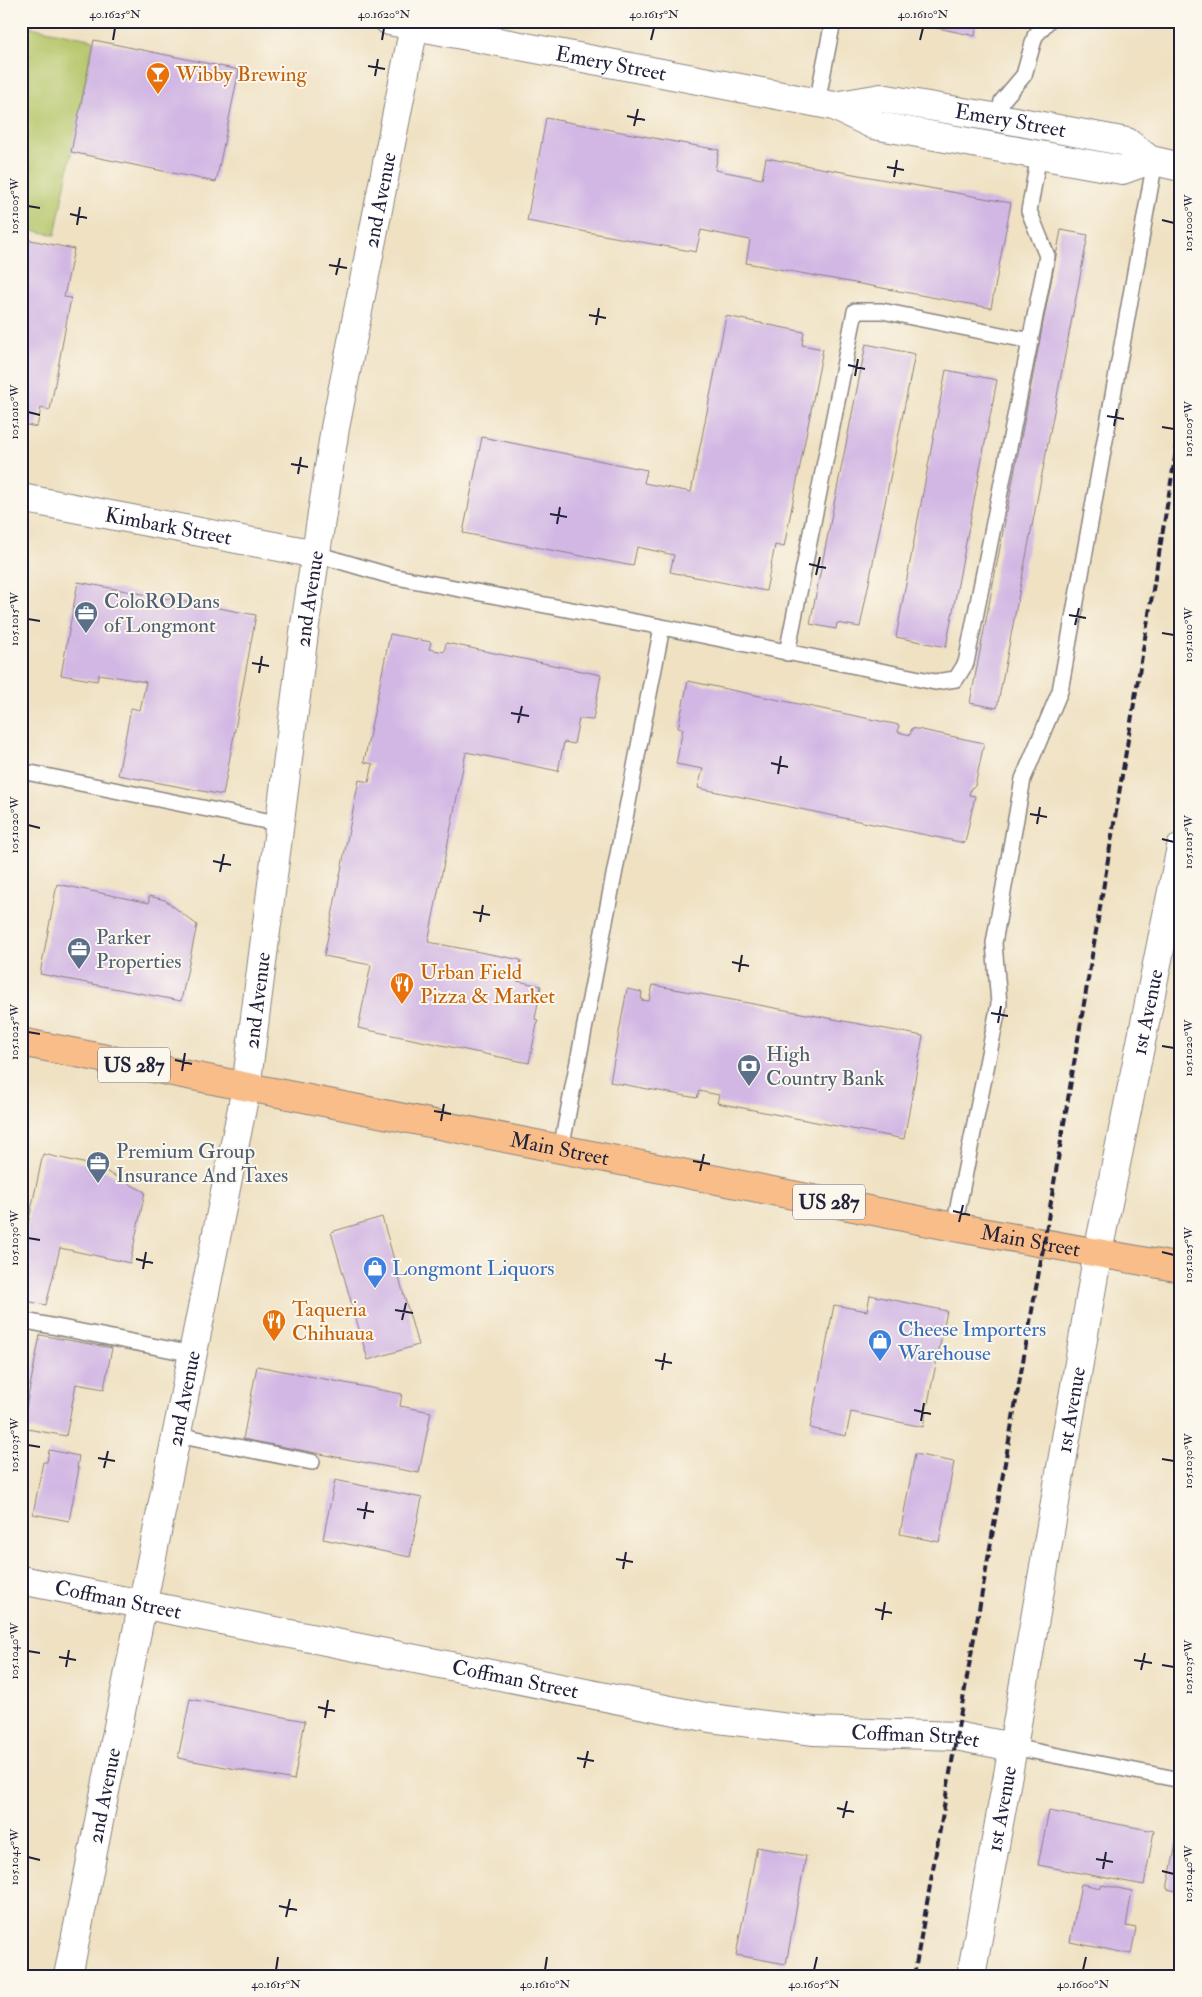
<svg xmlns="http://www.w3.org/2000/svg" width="1202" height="1997" viewBox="0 0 1202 1997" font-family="'IM FELL Double Pica',serif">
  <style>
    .green { fill: #b5c669; stroke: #6c7452 }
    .building { fill: #d2b7e4 }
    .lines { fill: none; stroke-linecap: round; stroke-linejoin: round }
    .service-casing { stroke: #88827e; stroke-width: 18 }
    .minor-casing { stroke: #88827e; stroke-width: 30 }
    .tertiary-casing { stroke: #88827e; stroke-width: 30 }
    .trunk-casing { stroke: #88827e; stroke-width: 30 }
    .service { stroke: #fff; stroke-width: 15 }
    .minor { stroke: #fff; stroke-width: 28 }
    .tertiary { stroke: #fff; stroke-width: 28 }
    .trunk { stroke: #f8bd89; stroke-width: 28 }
    .rail { stroke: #22223b; stroke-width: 4; stroke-dasharray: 8 4; stroke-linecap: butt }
    .ticks { fill: none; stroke: #22223b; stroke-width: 2 }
    .labels { text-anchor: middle; stroke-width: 4; stroke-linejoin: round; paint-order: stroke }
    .shield { fill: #fbf7ec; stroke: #636270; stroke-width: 1 }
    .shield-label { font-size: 20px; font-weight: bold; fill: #22223b }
    .street-label { font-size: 21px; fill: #22223b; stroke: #fbf7ec }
    .food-label { font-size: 21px; fill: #c56008; stroke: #fbf7ec; text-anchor: start }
    .service-label { font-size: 21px; fill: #4e5e75; stroke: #fbf7ec; text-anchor: start }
    .shop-label { font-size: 21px; fill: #366cbe; stroke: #fbf7ec; text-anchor: start }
    .neatline { fill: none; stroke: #22223b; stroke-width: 2 }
    .ticks-label { font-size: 12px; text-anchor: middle; fill: #22223b }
  </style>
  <rect width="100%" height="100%" fill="#fbf7ec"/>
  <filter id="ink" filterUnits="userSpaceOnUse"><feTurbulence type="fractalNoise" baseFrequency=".02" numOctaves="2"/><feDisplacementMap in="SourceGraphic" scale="10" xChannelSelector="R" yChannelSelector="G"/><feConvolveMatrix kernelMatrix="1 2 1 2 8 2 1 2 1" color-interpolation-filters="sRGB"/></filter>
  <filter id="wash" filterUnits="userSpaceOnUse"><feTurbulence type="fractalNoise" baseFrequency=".0096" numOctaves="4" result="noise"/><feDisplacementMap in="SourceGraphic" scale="20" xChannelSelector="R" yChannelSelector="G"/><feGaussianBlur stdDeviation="1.12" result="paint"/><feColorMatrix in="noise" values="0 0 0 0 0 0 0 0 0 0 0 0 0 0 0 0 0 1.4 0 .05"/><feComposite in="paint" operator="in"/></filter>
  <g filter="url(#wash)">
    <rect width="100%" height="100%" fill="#efe1c2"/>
    <path class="green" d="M21,25L94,40L55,235L21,228Z"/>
    <g id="blocks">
      <path class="building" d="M906,21H978L975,36Z
        M94,40L239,70L216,182L71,152Z
        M546,118L719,150L715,170L762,179L766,158L1011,203L991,308L746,263L750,240L701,230L696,252L527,221Z
        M1061,230L1088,235L997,708L970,703Z
        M21,238L74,249L64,297L71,298L50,410L41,408L37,427L21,424Z
        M726,316L804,332L802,345L823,349L784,547L775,545L766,591L670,572L674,555L637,547L633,566L463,533L482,437L647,470L644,483L691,492Z
        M866,344L915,354L860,627L837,623L836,629L810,624Z
        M946,370L997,380L946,647L896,637Z
        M78,582L256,615L223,795L118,775L131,708L140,710L146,682L99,674L97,681L61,675Z
        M390,634L431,642L429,649L444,652L446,643L601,675L593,720L579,719L574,744L564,742L558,771L466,752L428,942L521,960L517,981L541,986L535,1019L538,1020L529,1063L358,1028L371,965L324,956L359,780L369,782L373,764L364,762Z
        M688,681L899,725L898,732L910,735L912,728L984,743L975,786L971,788L969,795L975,796L965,843L698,788L703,769L676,764L683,729L678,728Z
        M57,884L149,903V896L165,900L197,925L181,1001L40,974Z
        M653,985L923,1036L904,1139L717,1103L719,1095L699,1091L697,1098L610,1082L627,989L642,992L641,1000L649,1001Z
        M43,1154L96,1166L145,1192L130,1263L60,1248L46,1305L21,1300V1257Z
        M382,1217L418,1345L368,1360L331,1232Z
        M870,1295L947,1311L923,1427L851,1412L846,1436L810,1428L834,1305L867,1311Z
        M40,1335L112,1348L104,1389L76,1384L66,1436L22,1428Z
        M257,1366L402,1394L400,1406L431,1412L419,1473L243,1439Z
        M49,1450L79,1456L77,1468H79L69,1521L33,1514L43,1462H47Z
        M915,1454L954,1462L939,1542L900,1534Z
        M335,1480L422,1498L410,1557L323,1539Z
        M190,1699L305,1721L294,1780L178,1758Z
        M1049,1811L1154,1831L1144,1885L1038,1865Z
        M1177,1839L1181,1840V1892L1167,1889Z
        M757,1847L806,1856L786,1964L736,1955Z
        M1081,1884L1101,1888L1102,1885L1132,1891L1126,1926L1136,1928L1131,1954L1070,1942Z"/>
    </g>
  </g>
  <g filter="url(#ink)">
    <use href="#blocks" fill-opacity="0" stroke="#88827e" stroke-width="1"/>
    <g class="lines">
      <g class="service-casing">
        <path id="service" d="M817,103L833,21
          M999,118L1002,101L1024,75L1035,36L1048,21
          M316,554L391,576L662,627L935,682L956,679L966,663L1047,256L1029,211L1039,155
          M787,653L855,311H882L1031,341
          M21,771L281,824
          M561,1149L662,627
          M954,1227L999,1004L994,943L1023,779L1060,691L1155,161
          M21,1320L193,1354
          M177,1435L312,1462
          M1013,1747L1181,1780"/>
      </g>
      <g class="minor-casing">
        <g id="minor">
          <path id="s1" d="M389,21L834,106L874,125L1122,170L1150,160"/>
          <path id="s2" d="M834,106L881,98L999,118L1127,142L1150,160L1181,167"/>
          <path id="s3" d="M21,498L316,554"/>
          <path id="s4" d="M21,1580L710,1718L814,1731L956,1736L1013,1747"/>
        </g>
      </g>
      <g class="tertiary-casing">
        <g id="tertiary">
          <path id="s5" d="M68,1976L246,1088L305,625L335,428L415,21"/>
          <path id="s6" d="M971,1976L1013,1747L1098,1252L1181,847"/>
        </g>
      </g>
      <g class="trunk-casing">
        <g id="trunk">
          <path id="s7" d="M21,1042L954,1227L1181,1268"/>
        </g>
      </g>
      <use href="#service" class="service"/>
      <use href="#minor" class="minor"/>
      <use href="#tertiary" class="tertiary"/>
      <use href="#trunk" class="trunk"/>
      <path class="rail" d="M914,1976L1044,1243L1181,422"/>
    </g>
  </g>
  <path class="ticks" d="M113,40L115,28M382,40L384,28M651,40L654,28M920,40L923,28M368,66L385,69M375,76L378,59M627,116L645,120M634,126L638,109M887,167L904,170M894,177L897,160M28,206L40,208M70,214L87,218M1162,220L1174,223M77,225L80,207M329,265L347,268M336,275L340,258M589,315L606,318M596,325L599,308M848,365L865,369M855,376L858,359M28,412L40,415M1107,416L1124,419M1114,426L1117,409M1162,427L1174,429M291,464L308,467M298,474L301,457M550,514L567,517M557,524L560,507M809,564L826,568M816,575L820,557M1069,615L1086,618M28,619L40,621M1075,625L1079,608M1162,633L1174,635M252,663L269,666M259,673L262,656M511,713L529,716M518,723L522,706M771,763L788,767M778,774L781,756M1030,814L1047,817M1037,824L1040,807M28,825L40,828M1162,839L1174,842M213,861L231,865M220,872L224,854M473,912L490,915M480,922L483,905M732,962L749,966M739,972L742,955M991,1013L1008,1016M998,1023L1001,1006M28,1032L40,1034M1162,1046L1174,1048M175,1060L192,1064M182,1071L185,1053M434,1111L451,1114M441,1121L444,1104M693,1161L710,1164M700,1171L704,1154M953,1211L970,1215M959,1222L963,1205M28,1238L40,1240M1162,1252L1174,1255M136,1259L153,1263M143,1269L146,1252M395,1310L413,1313M402,1320L406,1303M655,1360L672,1363M662,1370L665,1353M914,1410L931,1414M921,1421L924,1403M28,1445L40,1447M98,1458L115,1461M1162,1459L1174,1461M104,1468L108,1451M357,1509L374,1512M364,1519L367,1502M616,1559L633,1562M623,1569L626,1552M875,1609L892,1613M882,1620L885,1602M28,1651L40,1653M59,1657L76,1660M1134,1660L1152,1663M1162,1665L1174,1667M66,1667L69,1650M1141,1670L1145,1653M318,1707L335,1711M325,1718L328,1700M577,1758L594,1761M584,1768L588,1751M837,1808L854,1812M843,1818L847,1801M28,1857L40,1860M1096,1859L1113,1862M1103,1869L1106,1852M1162,1871L1174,1874M279,1906L297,1910M286,1917L290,1899M276,1970L278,1957M545,1970L547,1957M814,1970L817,1957M1083,1970L1086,1957"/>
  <defs>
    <g id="bar-pin" transform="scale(1.25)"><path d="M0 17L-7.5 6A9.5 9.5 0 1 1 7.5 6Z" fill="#e8710a" stroke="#fbf7ec"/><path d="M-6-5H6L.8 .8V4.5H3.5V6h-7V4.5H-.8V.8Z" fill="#fff"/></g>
    <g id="office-pin" transform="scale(1.25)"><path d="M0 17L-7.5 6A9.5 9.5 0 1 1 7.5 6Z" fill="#5c6f8a" stroke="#fbf7ec"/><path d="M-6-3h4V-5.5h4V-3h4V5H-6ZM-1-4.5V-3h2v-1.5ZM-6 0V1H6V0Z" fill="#fff"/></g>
    <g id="restaurant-pin" transform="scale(1.25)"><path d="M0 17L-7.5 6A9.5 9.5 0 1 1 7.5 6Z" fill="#e8710a" stroke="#fbf7ec"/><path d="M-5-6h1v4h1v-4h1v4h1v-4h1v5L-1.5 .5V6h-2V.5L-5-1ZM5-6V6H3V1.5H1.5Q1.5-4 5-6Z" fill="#fff"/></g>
    <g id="bank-pin" transform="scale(1.25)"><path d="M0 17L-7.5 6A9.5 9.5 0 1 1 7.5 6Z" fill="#5c6f8a" stroke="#fbf7ec"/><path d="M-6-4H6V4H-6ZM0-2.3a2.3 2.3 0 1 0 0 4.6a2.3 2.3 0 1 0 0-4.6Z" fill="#fff"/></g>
    <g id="shop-pin" transform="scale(1.25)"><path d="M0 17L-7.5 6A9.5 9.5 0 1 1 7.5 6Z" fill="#3f7fe0" stroke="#fbf7ec"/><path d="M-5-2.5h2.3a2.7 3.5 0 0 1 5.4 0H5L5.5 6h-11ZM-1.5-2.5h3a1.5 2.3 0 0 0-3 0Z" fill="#fff"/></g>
  </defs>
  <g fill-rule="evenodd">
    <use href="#bar-pin" x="158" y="74"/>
    <use href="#office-pin" x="86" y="613"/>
    <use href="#office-pin" x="79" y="949"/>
    <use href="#restaurant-pin" x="402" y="984"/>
    <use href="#bank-pin" x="749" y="1066"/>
    <use href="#office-pin" x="98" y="1163"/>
    <use href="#shop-pin" x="375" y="1268"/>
    <use href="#restaurant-pin" x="274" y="1321"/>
    <use href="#shop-pin" x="880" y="1341"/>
  </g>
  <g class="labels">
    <g class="shield">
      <rect x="98" y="1047.5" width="72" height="35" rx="4"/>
      <rect x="793" y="1184.5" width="72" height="35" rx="4"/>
    </g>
    <g class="shield-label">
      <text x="134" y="1072">US 287</text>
      <text x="829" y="1209">US 287</text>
    </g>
    <g class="street-label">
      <text dy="7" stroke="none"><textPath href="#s1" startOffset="226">Emery Street</textPath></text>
      <text dy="7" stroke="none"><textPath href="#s2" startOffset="179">Emery Street</textPath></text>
      <text dy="7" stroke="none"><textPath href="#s5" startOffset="1804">2nd Avenue</textPath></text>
      <text dy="7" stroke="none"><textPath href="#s3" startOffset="150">Kimbark Street</textPath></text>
      <text dy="7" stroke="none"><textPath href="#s5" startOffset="1399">2nd Avenue</textPath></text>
      <text dy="7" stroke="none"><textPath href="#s5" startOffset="994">2nd Avenue</textPath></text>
      <text dy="7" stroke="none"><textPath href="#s6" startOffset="980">1st Avenue</textPath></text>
      <text dy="7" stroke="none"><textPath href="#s7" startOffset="549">Main Street</textPath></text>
      <text dy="7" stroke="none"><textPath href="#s7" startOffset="1029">Main Street</textPath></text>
      <text dy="7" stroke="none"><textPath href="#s5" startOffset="589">2nd Avenue</textPath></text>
      <text dy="7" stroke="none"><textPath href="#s6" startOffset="575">1st Avenue</textPath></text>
      <text dy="7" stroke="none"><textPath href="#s4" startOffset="99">Coffman Street</textPath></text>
      <text dy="7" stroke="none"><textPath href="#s4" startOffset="504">Coffman Street</textPath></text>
      <text dy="7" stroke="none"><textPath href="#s4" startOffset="909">Coffman Street</textPath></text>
      <text dy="7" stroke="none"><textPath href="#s5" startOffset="184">2nd Avenue</textPath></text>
      <text dy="7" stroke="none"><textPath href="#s6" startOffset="170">1st Avenue</textPath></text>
    </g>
    <g class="food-label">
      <text x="176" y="81">Wibby Brewing</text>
      <text x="420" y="979">Urban Field<tspan x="420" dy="24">Pizza &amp; Market</tspan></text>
      <text x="292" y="1316">Taqueria<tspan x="292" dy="24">Chihuaua</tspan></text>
    </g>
    <g class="service-label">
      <text x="104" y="608">ColoRODans<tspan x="104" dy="24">of Longmont</tspan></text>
      <text x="96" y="944">Parker<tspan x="96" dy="24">Properties</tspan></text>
      <text x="766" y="1061">High<tspan x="766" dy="24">Country Bank</tspan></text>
      <text x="116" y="1158">Premium Group<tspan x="116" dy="24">Insurance And Taxes</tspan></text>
    </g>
    <g class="shop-label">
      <text x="392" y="1275">Longmont Liquors</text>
      <text x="898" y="1336">Cheese Importers<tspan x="898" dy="24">Warehouse</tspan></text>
    </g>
  </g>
  <rect width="1202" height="1997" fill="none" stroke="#fbf7ec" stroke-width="55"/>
  <rect x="28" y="28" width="1146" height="1942" class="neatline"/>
  <g class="ticks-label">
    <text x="115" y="18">40.1625°N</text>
    <text x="384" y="18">40.1620°N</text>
    <text x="654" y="18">40.1615°N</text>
    <text x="923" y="18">40.1610°N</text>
    <text transform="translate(14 206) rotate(-90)" y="4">105.1005°W</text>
    <text transform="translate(1188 223) rotate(-90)" y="4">105.1000°W</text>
    <text transform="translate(14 412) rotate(-90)" y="4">105.1010°W</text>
    <text transform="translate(1188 429) rotate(-90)" y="4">105.1005°W</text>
    <text transform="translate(14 619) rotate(-90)" y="4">105.1015°W</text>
    <text transform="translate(1188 635) rotate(-90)" y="4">105.1010°W</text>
    <text transform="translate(14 825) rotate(-90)" y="4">105.1020°W</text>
    <text transform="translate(1188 842) rotate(-90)" y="4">105.1015°W</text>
    <text transform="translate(14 1032) rotate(-90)" y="4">105.1025°W</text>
    <text transform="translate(1188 1048) rotate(-90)" y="4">105.1020°W</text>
    <text transform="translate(14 1238) rotate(-90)" y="4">105.1030°W</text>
    <text transform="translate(1188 1255) rotate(-90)" y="4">105.1025°W</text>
    <text transform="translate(14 1445) rotate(-90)" y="4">105.1035°W</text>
    <text transform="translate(1188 1461) rotate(-90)" y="4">105.1030°W</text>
    <text transform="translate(14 1651) rotate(-90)" y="4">105.1040°W</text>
    <text transform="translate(1188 1667) rotate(-90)" y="4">105.1035°W</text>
    <text transform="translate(14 1857) rotate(-90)" y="4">105.1045°W</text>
    <text transform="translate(1188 1874) rotate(-90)" y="4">105.1040°W</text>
    <text x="276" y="1988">40.1615°N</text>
    <text x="545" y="1988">40.1610°N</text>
    <text x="814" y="1988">40.1605°N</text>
    <text x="1083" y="1988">40.1600°N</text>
  </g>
</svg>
